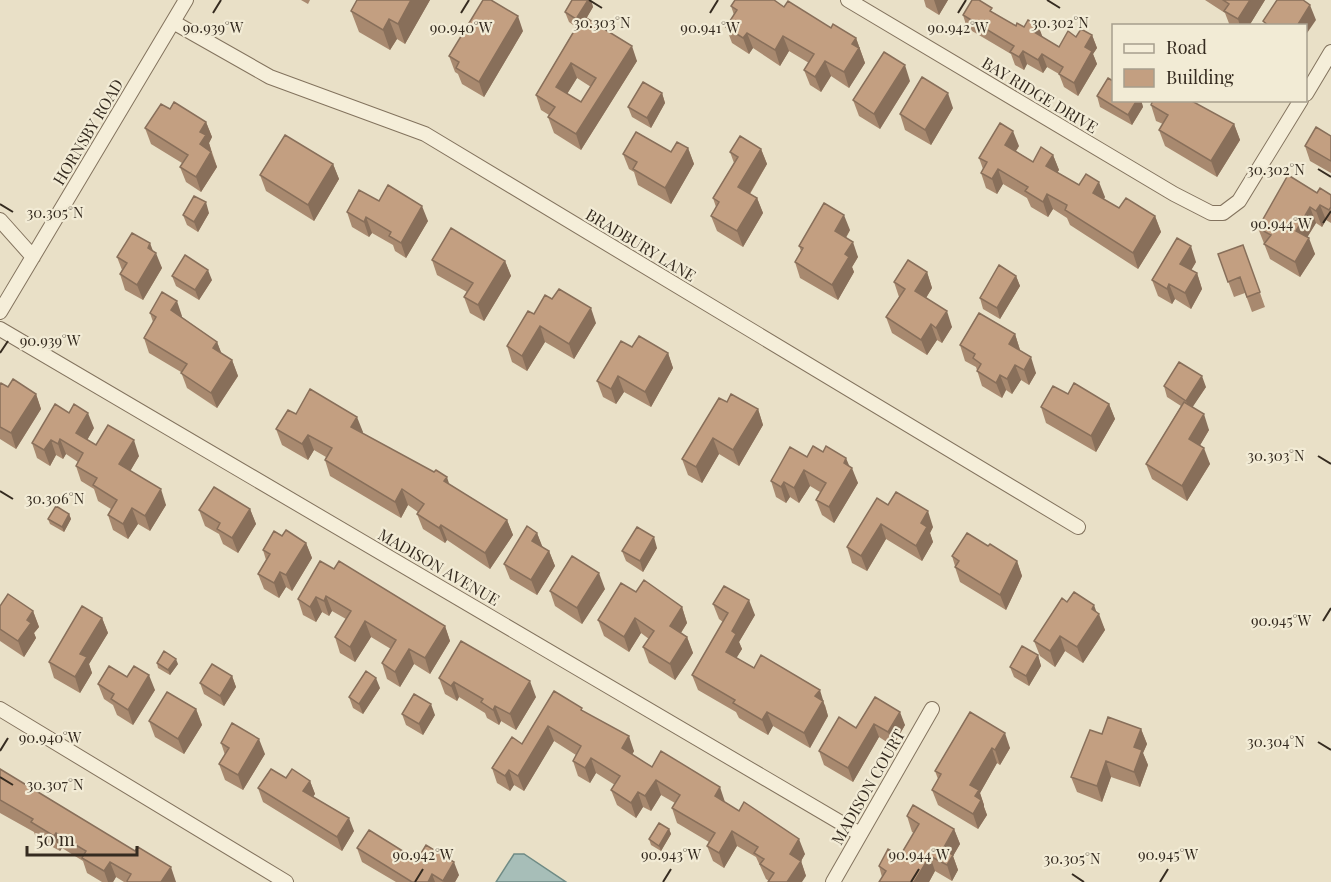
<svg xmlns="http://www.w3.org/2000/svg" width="1331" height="882" viewBox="0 0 1331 882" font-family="'Playfair Display',serif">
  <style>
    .water { fill: #a7beb8; stroke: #6f8b85; stroke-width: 1.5 }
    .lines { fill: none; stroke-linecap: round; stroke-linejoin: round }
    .minor-casing { stroke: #83735e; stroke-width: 16 }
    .minor { stroke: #f5eed9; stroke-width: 14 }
    .wall { fill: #a8896f; fill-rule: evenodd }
    .shaded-wall { fill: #886f5a }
    .building { fill: #c39f81; stroke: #886f5a; stroke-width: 1.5; fill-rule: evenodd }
    .ticks { fill: none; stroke: #352b20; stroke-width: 2 }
    .labels { text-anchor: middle; stroke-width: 4.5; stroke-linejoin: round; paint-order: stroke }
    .street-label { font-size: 16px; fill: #352b20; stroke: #f2ebd5 }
    .ticks-label { font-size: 15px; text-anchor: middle; fill: #352b20; stroke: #f2ebd5; stroke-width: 4.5; stroke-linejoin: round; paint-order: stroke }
  </style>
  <rect width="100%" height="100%" fill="#e9e0c7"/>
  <path class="water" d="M514,854H524L566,882H496Z"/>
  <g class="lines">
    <g class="minor-casing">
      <path id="minor" d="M848,0L1174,194L1211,213H1223L1239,201L1301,100
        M173,22L270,77L425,134L1078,527
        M1306,94L1331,52
        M0,220L33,257
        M0,312L186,0
        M0,329L860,834
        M0,709L286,882
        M833,882L932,709"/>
    </g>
    <use href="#minor" class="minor"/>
  </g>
  <path class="wall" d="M301,0H310L308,4Z
    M357,0H430L405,44L397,39L390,50L359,32L351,11Z
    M572,0H591L593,7L586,19L637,61L581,150L554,133L548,117L549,115L541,110L536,95L576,27L569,22L565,12ZM577,78L591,87L581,102L567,94Z
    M924,0H948L939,15L926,7Z
    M1205,0H1265L1249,26H1230L1225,13Z
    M731,6L784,7L856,38L865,63L849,88L831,76L821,92L810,85L804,70L809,63L789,51L780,66L753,48L749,54L732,43L726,27L734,15Z
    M994,13L1016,26L1024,27L1038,25L1042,37L1059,47L1076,37L1092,35L1097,48L1093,54L1097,64L1078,96L1064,87L1059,74L1047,67L1043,73L1027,64L1024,70L1015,65L1011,54L967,28L963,15Z
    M523,31L484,97L462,84L458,74L455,72L449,56Z
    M910,81L880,129L859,116L853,100Z
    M662,93L665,103L651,128L632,117L628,107Z
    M1097,96L1113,100H1141L1143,107L1132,125L1100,107Z
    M1151,105L1234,124L1240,140L1217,177L1165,146L1159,130L1163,124L1156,121Z
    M953,108L931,145L905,130L900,114Z
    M170,109L206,122L212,137L209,143L217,167L201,192L186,182L180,167L182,163L151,144L145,128Z
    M1331,136V173L1310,161L1305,146Z
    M1019,146L1016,151L1033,162L1053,155L1059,170L1057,172L1079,185L1105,197L1104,199L1119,208L1155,216L1161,232L1138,269L1070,225L1067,218L1053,209L1048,217L1031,207L1027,198L1003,184L997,194L986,188L981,173L983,169L979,158Z
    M688,148L694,164L671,204L638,185L634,172L629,169L623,154L671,152Z
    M761,149L767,164L750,194L757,198L763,213L743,247L717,231L711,216L716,207L713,198L734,163L730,152Z
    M333,164L339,179L314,221L266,191L260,175Z
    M1317,193L1331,195V223L1326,220L1322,227L1316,223L1307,237L1315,254L1300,277L1270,259L1258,228Z
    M379,201L428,221L406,258L395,251L393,245L372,233L369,237L352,227L347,212Z
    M209,213L198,232L187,225L183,215Z
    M850,230L846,238L858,257L852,267L854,272L838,300L800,278L795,262L801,251L799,246Z
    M1243,245L1265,307L1252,312L1245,293L1234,297L1218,254Z
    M153,251L162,268L143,300L125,290L120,274L122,270L117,257Z
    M432,260L505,261L511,276L484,321L470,313L464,297L467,292L437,275Z
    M1196,262L1191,270L1197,273L1202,289L1191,309L1175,299L1172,304L1158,296L1152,280Z
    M927,272L932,288L926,298L952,327L942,343L937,340L927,355L892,333L886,317L899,297L894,282Z
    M172,276L212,280L199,300L176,286Z
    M1016,276L1020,286L1000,319L983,309L980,298Z
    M150,313L182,316V317L217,342L221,353L232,360L238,376L217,408L187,388L181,372L149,353L144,338L153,322Z
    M534,314L596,323L574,359L545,342L527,371L512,362L507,346Z
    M1015,334L1020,350L1019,351L1036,373L1029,385L1021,380L1012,394L1006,390L1002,398L982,386L976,367L965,361L960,345Z
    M668,353L673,368L651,407L624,392L616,404L603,397L597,381Z
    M0,385L36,394L41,409L16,449L0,439Z
    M1164,386L1206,387L1192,407L1209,430L1200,445L1210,464L1187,501L1152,479L1146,464L1181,406L1167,397Z
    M1068,394L1109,404L1115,419L1096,452L1046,423L1041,407Z
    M727,402L758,409L763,425L739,466L719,454L702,483L688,475L682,459Z
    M296,414L363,432L362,433L507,520L513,535L490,569L447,540L445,543L423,529L417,514L418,512L408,505L401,518L330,476L325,460L326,457L314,450L308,460L282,445L276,429Z
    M94,428L87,440L96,445L139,456L130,471L166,505L150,531L138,524L128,539L113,530L108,515L111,509L98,501L94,489L81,481L76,466L78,462L66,454L63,459L56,455L50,466L37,458L32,443Z
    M807,457L849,466L858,483L834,523L822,515L816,500L820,492L810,486L799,503L790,497L786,503L776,497L771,481Z
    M888,505L933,527L930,533L933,542L922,561L886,539L867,571L852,563L847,547Z
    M250,509L256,524L238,553L223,544L219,534L205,526L199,510Z
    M69,514L71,519L64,532L50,524L48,519Z
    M537,533L542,547L549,551L555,566L537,595L510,579L504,564Z
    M282,536L306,543L312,558L292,591L286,587L279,598L264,589L258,574L266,560L263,550Z
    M988,546L1017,561L1022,576L1006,610L960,582L955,567V566L952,556Z
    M657,548L643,572L626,561L622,551Z
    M334,569L445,626L450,641L430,674L414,664L400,687L387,679L382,663L391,649L371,637L355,662L340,653L335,637L346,619L332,611L329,616L322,612L316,622L303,615L298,599Z
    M605,589L582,624L555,606L550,591Z
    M636,592L682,607L687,623L681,633L687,637L693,653L675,680L649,663L643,647L649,639L641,633L629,652L604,636L598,620Z
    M1067,602L1097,613L1105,630L1083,663L1065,651L1055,667L1040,656L1034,641Z
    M713,604L755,615L739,642L742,649L736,658L825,705L828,716L810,748L773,726L768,735L739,718L736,712L698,690L692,675L723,622L719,619Z
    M0,606L33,611L39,627L34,633L36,638L24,657L0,641Z
    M102,618L108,633L89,664L92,673L80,693L54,678L49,662Z
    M1038,655L1041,666L1029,686L1014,677L1010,667Z
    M157,663L178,664L170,675L158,668Z
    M232,676L236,687L224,706L204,694L200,683Z
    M127,677L155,690L133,725L117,715L113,705L104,699L98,684Z
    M439,678L536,697L516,730L501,721L499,725L487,718L485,713L459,697L457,701L445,694Z
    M380,688L363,714L353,708L349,697Z
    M554,691L583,711L634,751L632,755L652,767L725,802L805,854L801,861L806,876L769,881L766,879L756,857L737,846L724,868L713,861L707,846L709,842L677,823L672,808L675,803L661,795L651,811L643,807L636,818L617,805L611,790L615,785L596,773L590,783L578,776L573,761L576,755L554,741L524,791L514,785L510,791L497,783L492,768L522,744Z
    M875,697L905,725L893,746L879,737L853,782L824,765L819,751L856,728Z
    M196,709L202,725L184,754L155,737L149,721Z
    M970,712L1010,748L1000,765L997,763L980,793L984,805V807L987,815L978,829L938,805L932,790L938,779L935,771Z
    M402,714L435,715L423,735L406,725Z
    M1141,729L1147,744L1143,753L1148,765L1140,787L1111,777L1102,802L1077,792L1071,777L1102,734Z
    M221,743L265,754L243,790L225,780L219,764L225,755Z
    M0,769L176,882H124L116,877L113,882H102L87,873L83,861L62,848L60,851L36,838L34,832L0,813Z
    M286,778L310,781L315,794L313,796L354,831L342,851L263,802L258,788Z
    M907,816L954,829L960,844L953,856L958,870L952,881L935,871L929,882H879L882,877L879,866L900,856L914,833L912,832Z
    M669,829L671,834L661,851L651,845L649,839Z
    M357,848L417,860L459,875L455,882H396L362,862Z"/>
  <path class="shaded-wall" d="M411,0H430L405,44L398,24Z
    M588,0H591L593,7L580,29L576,19Z
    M934,0H948L939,15Z
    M1250,0H1265L1249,26H1240L1238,19Z
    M1310,5L1316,20L1305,36V26H1297Z
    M518,16L523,31L484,97L479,82Z
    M389,19L397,39L390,50L383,30Z
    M1038,25L1043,38L1034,32Z
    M747,33L753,48L749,54L743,38Z
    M1092,35L1097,48L1093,54L1097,64L1078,96L1074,83L1085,47Z
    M783,36L789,51L780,66L775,50Z
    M856,38L865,63L849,88L844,72L852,44Z
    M632,46L637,61L581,150L576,134Z
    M1023,51L1027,64L1024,70L1019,57Z
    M1042,54L1047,67L1043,73L1038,60Z
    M825,61L831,76L821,92L815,77Z
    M571,63L577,78L562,102L556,87Z
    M905,65L910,81L880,129L874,114Z
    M662,93L665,103L651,128L647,118Z
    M948,93L953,108L931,145L925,130Z
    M1137,100H1141L1143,107L1132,125L1128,115Z
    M206,122L212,137L209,143L211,150L205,160L200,144V132Z
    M1234,124L1240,140L1217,177L1211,161Z
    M1013,131L1019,146L1010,160L1005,145Z
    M688,148L694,164L671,204L665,188Z
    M761,149L767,164L744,203L738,187Z
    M211,152L217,167L201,192L196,177Z
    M1053,155L1059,170L1052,181L1046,166Z
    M333,164L339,179L314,221L308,205Z
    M998,169L1003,184L997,194L992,179Z
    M1099,182L1105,197L1099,208L1093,193Z
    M1047,194L1053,209L1048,217L1043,202Z
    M757,198L763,213L743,247L737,231Z
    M206,202L209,213L198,232L194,222Z
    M1320,205L1326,220L1322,227L1316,211Z
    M422,206L428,221L406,258L401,243Z
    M1310,207L1316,223L1302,246L1296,231Z
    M844,215L850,230L840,247L835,231Z
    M1155,216L1161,232L1138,269L1133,253Z
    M366,217L372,233L369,237L364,222Z
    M1309,238L1315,254L1300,277L1295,262Z
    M853,242L858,257L852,267L854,272L838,300L832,285L845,254Z
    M150,243L155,256L156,253L162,268L143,300L137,285L148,248Z
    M1191,246L1196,262L1186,279L1180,264Z
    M505,261L511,276L484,321L478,305Z
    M208,270L212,280L199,300L195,290Z
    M927,272L932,288L921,306L915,291Z
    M1197,273L1202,289L1191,309L1185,293Z
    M1016,276L1020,286L1000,319L997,308Z
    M1169,284L1175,299L1172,304L1167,289Z
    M177,301L182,316L177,325L171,310Z
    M591,308L596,323L574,359L569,344Z
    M947,311L952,327L942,343L936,328Z
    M931,324L937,340L927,355L921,340Z
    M540,326L545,342L527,371L522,356Z
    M1015,334L1020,350L1014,360L1009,344Z
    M217,342L223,357L213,348Z
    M668,353L673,368L651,407L645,392Z
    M1031,357L1036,373L1029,385L1024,370Z
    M232,360L238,376L217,408L211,393Z
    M1015,365L1021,380L1012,394L1007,379Z
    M1000,375L1006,390L1002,398L996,383Z
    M618,376L624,392L616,404L611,389Z
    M1202,376L1206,387L1190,411L1186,401Z
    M36,394L41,409L16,449L11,433Z
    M1109,404L1115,419L1096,452L1091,436Z
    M758,409L763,425L739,466L733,450Z
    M88,413L94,428L82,449L76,433Z
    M1204,414L1209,430L1195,454L1189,439Z
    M357,417L363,432L357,443L351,427Z
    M308,435L314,450L308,460L302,444Z
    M713,438L719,454L702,483L696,467Z
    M60,439L66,454L63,459L58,444Z
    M51,440L56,455L50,466L44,450Z
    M134,440L139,456L125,480L119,464Z
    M1204,448L1210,464L1187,501L1182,486Z
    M846,458L851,470L852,468L858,483L834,523L829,507L844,463Z
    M804,470L810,486L799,503L794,488Z
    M447,477L452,493L444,481Z
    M784,482L790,497L786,503L781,487Z
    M161,489L166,505L150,531L145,516Z
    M402,489L408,505L401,518L395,502Z
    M132,508L138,524L128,539L123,524Z
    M250,509L256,524L238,553L232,538Z
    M928,511L933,527L930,533L933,542L922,561L916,546L921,523Z
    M69,514L71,519L64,532L62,527Z
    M507,520L513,535L490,569L485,553Z
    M881,524L886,539L867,571L861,556Z
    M441,525L447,540L445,543L439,528Z
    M537,533L543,548L532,541Z
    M654,537L657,548L643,572L640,561Z
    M306,543L312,558L292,591L286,575Z
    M549,551L555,566L537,595L531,580Z
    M1017,561L1022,576L1006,610L1000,595Z
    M280,572L286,587L279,598L274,583Z
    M599,573L605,589L582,624L577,608Z
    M326,596L332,611L329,616L324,601Z
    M316,597L322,612L316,622L310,607Z
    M749,600L755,615L739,642L742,649L731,667L726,652L732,631Z
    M1094,605L1098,616L1099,614L1105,630L1083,663L1077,647L1092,609Z
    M682,607L687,623L675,642L670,626Z
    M33,611L39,627L34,633L36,638L24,657L18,641L27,620Z
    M102,618L108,633L89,664L92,673L80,693L75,677L80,654Z
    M635,618L641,633L629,652L624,637Z
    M365,621L371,637L355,662L350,647Z
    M445,626L450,641L430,674L425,658Z
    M1060,636L1065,651L1055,667L1050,651Z
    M687,637L693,653L675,680L670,664Z
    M409,649L414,664L400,687L395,672Z
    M1038,655L1041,666L1029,686L1026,676Z
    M176,659L178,664L170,675L168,670Z
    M149,675L155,690L133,725L128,710Z
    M232,676L236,687L224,706L220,696Z
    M376,678L380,688L363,714L359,704Z
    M530,681L536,697L516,730L510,714Z
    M454,682L459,697L457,701L451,686Z
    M820,690L828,716L810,748L804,733L815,696Z
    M431,704L435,715L423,735L419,724Z
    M495,706L501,721L499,725L493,710Z
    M196,709L202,725L184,754L178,739Z
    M767,712L773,726L768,735L762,720Z
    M900,712L905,725L893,746L888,732Z
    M874,724L879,737L853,782L848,768Z
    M548,726L554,741L524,791L518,776Z
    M1141,729L1147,744L1143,753L1148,765L1140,787L1134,772V747Z
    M1005,733L1010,748L1000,765L995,750Z
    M629,736L634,751L627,763L622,748Z
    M259,739L265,754L243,790L238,775Z
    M992,748L997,763L980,793L984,805V807L987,815L978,829L973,814L970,785Z
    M591,758L596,773L590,783L585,768Z
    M1106,761L1111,777L1102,802L1097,786Z
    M509,770L514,785L510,791L505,776Z
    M656,780L661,795L651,811L645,796Z
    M310,781L315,794L308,804L303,791Z
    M720,787L725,802L715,796Z
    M638,792L643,807L636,818L631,803Z
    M349,818L354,831L342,851L337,837Z
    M669,829L671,834L661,851L659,846Z
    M954,829L960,844L953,856L958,870L952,881L947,865L943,849Z
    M732,831L737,846L724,868L719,853Z
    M56,833L62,848L60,851L54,836Z
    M799,839L805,854L801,861L806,876L802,882H787L790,854Z
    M930,856L935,871L929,882H914Z
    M110,862L116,877L113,882H108L104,871Z
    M454,862L459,875L455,882H444L443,881Z
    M171,867L176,882H161Z
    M432,874L435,882H428Z"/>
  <path class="building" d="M357,0H411L398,24L389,19L383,30L351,11Z
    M483,0H491L518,16L479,82L456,68L459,62L449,56Z
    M572,0H588L576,19L565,12Z
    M735,0H774L784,7L788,1L831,28L833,24L856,38L852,44L859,48L844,72L825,61L815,77L804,70L814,54L783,36L775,50L747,33L743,38L726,27L737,10L731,6Z
    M972,0H979L992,8L990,11L1016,26L1017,23L1024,27L1028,20L1038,25L1034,32L1059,47L1068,31L1076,37L1081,29L1092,35L1085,47L1092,51L1074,83L1059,74L1063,67L1042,54L1038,60L1023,51L1019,57L1010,52L1014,46L963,15Z
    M1223,0H1250L1238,19L1224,11L1229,4Z
    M1277,0H1303L1310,5L1297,26H1269L1263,21Z
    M583,16L632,46L576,134L548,117L555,107L536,95ZM571,63L596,78L581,102L556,87Z
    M884,52L905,65L874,114L853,100Z
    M922,77L948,93L925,130L900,114Z
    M1108,78L1113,81V100H1137L1128,115L1097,96Z
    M643,82L662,93L647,118L628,107Z
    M1153,100H1190L1234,124L1211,161L1159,130L1168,115L1151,105Z
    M174,102L206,122L200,132L206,135L200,144L211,152L196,177L180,167L188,155L145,128L161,104L170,109Z
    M1000,123L1013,131L1005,145L1033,162L1041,147L1053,155L1046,166L1079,185L1086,174L1099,182L1093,193L1119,208L1126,198L1155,216L1133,253L1065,210L1067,205L1047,194L1043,202L1025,191L1028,187L998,169L992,179L981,173L987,162L979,158Z
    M1316,127L1331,136V161L1305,146Z
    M636,132L671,152L677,142L688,148L665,188L633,169L637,162L623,154Z
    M285,135L333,164L308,205L260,175Z
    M740,136L761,149L738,187L757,198L737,231L711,216L719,202L713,198L738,157L730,152Z
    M1288,175L1317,193L1320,188L1331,195V207L1329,210L1320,205L1316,211L1310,207L1296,231L1309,238L1295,262L1264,244L1271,235L1258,228Z
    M388,185L422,206L401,243L389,236L391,232L366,217L364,222L347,212L359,190L379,201Z
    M194,196L206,202L194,222L183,215Z
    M824,203L844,215L835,231L853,242L845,254L849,257L832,285L795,262L803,248L799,246Z
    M451,228L505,261L478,305L464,297L473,283L432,260Z
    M132,233L150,243L148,248L156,253L137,285L120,274L127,263L117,257Z
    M1177,238L1191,246L1180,264L1197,273L1185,293L1169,284L1167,289L1152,280Z
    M1243,245L1260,292L1247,297L1240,277L1228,282L1218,254Z
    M185,255L208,270L195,290L172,276Z
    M908,260L927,272L915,291L947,311L936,328L931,324L921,340L886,317L905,289L894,282Z
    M999,265L1016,276L997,308L980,298Z
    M559,289L591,308L569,344L540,326L522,356L507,346L528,311L534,314L545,295L552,299Z
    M162,292L177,301L171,310L217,342L213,348L232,360L211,393L181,373L187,364L144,338L156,317L150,313Z
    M979,313L1015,334L1009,344L1031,357L1024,370L1015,365L1007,379L1000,375L996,383L977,371L981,364L973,358L975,354L960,345Z
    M639,336L668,353L645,392L618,376L611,389L597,381L621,341L632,347Z
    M1179,362L1202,376L1186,401L1164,386Z
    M13,379L36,394L11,433L0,427V385L1,383L8,387Z
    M1074,383L1109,404L1091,436L1041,407L1053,386L1068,394Z
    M310,389L357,417L351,427L434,472L436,470L447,477L444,481L507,520L485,553L441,525L439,528L417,514L424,504L402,489L395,502L325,460L332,448L308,435L302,444L276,429L288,410L296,414Z
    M731,394L758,409L733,450L713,438L696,467L682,459L719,398L727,402Z
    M1184,402L1204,414L1189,439L1204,448L1182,486L1146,464Z
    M55,404L69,413L74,404L88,413L76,433L96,445L108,425L134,440L119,464L161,489L145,516L132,508L123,524L108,515L117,500L93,485L97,478L76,466L83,453L60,439L58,444L51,440L44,450L32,443Z
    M813,446L823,452L826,446L846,458L844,463L852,468L829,507L816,500L826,483L804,470L794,488L784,482L781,487L771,481L790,447L807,457Z
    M214,487L250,509L232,538L217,529L220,523L199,510Z
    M896,492L928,511L921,523L927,527L916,546L881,524L861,556L847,547L877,498L888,505Z
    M56,506L69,514L62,527L48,519Z
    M527,526L537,533L532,541L549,551L531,580L504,564Z
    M637,527L654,537L640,561L622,551Z
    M286,530L306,543L286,575L280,572L274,583L258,574L270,554L263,550L274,531L282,536Z
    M967,533L988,546L990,544L1017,561L1000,595L955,567L959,561L952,556Z
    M572,556L599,573L577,608L550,591Z
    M320,561L334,569L339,561L445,626L425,658L409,649L395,672L382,663L396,640L365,621L350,647L335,637L351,611L326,596L324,601L316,597L310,607L298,599Z
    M644,580L682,607L670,626L687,637L670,664L643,647L654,631L635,618L624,637L598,620L621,583L636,592Z
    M724,586L749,600L732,631L736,634L726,652L754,668L761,655L820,690L815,696L823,701L804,733L767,712L762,720L733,703L735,700L692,675L728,613L713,604Z
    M1074,592L1094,605L1092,609L1099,614L1077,647L1060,636L1050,651L1034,641L1062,598L1067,602Z
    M8,594L33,611L27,620L31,623L18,641L0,629V606Z
    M82,606L102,618L80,654L87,657L75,677L49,662Z
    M461,641L530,681L510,714L495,706L493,710L481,702L483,699L454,682L451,686L439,678Z
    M1022,646L1038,655L1026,676L1010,667Z
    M164,651L176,659L168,670L157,663Z
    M212,664L232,676L220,696L200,683Z
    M109,666L127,677L134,666L149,675L128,710L111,699L114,694L98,684Z
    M366,671L376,678L359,704L349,697Z
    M554,691L582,708L581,710L629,736L622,748L652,767L661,751L720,787L715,796L739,811L744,802L799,839L790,854L801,861L787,882H768L774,873L760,864L764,859L754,853L758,847L732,831L719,853L707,846L715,833L672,808L680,795L656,780L645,796L638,792L631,803L611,790L620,776L591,758L585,768L573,761L581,746L548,726L518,776L509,770L505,776L492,768L512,737L522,744Z
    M167,692L196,709L178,739L149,721Z
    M414,694L431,704L419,724L402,714Z
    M875,697L900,712L888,732L874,724L848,768L819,751L839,717L856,728Z
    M970,712L1005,733L995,750L992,748L970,785L979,790L975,796L981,800L973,814L932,790L941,774L935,771Z
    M1108,717L1141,729L1134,747L1142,750L1134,772L1106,761L1097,786L1071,777L1090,730L1102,734Z
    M232,723L259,739L238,775L219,764L229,748L221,743Z
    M0,769L135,851L138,847L171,867L161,882H128L127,881L131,874L110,862L104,871L82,858L86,851L56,833L54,836L31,822L33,819L0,800Z
    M271,769L286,778L292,769L310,781L303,791L349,818L337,837L258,788Z
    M913,805L954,829L943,849L953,855L947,865L930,856L914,882H879L886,871L879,866L888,849L900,856L919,824L907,816Z
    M659,823L669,829L659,846L649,839Z
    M369,830L417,860L426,845L454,862L443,881L432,874L428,882H412L357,848Z"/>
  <path class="ticks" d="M589,0L602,8M1047,0L1060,8M213,13L221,0M461,13L469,0M710,13L718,0M958,13L966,0M1318,169L1331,177M0,204L13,212M1323,223L1331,211M0,353L8,341M1318,456L1331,464M0,491L13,499M1323,621L1331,608M1318,742L1331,750M0,751L8,738M0,777L13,785M1072,874L1084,882M415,882L423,869M663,882L671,869M911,882L919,869M1160,882L1168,869"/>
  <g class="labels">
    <g class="street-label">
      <text transform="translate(1040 95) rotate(31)" y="6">BAY RIDGE DRIVE</text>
      <text transform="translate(88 132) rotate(-59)" y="6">HORNSBY ROAD</text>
      <text transform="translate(641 245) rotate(31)" y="6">BRADBURY LANE</text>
      <text transform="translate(439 567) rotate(30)" y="6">MADISON AVENUE</text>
      <text transform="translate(868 787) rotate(-60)" y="6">MADISON COURT</text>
    </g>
  </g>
  <g class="ticks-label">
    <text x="602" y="28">30.303°N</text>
    <text x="1060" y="28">30.302°N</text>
    <text x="213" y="33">90.939°W</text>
    <text x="461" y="33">90.940°W</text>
    <text x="710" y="33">90.941°W</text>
    <text x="958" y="33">90.942°W</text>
    <text x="1276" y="175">30.302°N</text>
    <text x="55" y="218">30.305°N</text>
    <text x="1281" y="229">90.944°W</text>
    <text x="50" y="346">90.939°W</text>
    <text x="1276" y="461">30.303°N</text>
    <text x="55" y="504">30.306°N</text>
    <text x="1281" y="626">90.945°W</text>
    <text x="50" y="743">90.940°W</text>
    <text x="1276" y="747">30.304°N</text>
    <text x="55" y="790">30.307°N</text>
    <text x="423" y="860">90.942°W</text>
    <text x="671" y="860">90.943°W</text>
    <text x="919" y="860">90.944°W</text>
    <text x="1168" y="860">90.945°W</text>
    <text x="1072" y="864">30.305°N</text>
  </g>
  <rect x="1112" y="24" width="195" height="78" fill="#f2ebd5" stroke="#a69e8d" stroke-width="1.5"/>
  <rect x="1124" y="44" width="30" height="9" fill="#f5eed9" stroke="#a69e8d" stroke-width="1.5"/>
  <text x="1166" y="54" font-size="18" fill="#352b20">Road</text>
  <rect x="1124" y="69" width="30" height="18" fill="#c39f81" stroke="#a69e8d" stroke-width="1.5"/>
  <text x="1166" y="84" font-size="18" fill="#352b20">Building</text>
  <path d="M27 846v9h110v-9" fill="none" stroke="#352b20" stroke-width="3"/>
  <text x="36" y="846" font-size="18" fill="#352b20" stroke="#f2ebd5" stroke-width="4.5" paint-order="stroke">50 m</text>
</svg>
